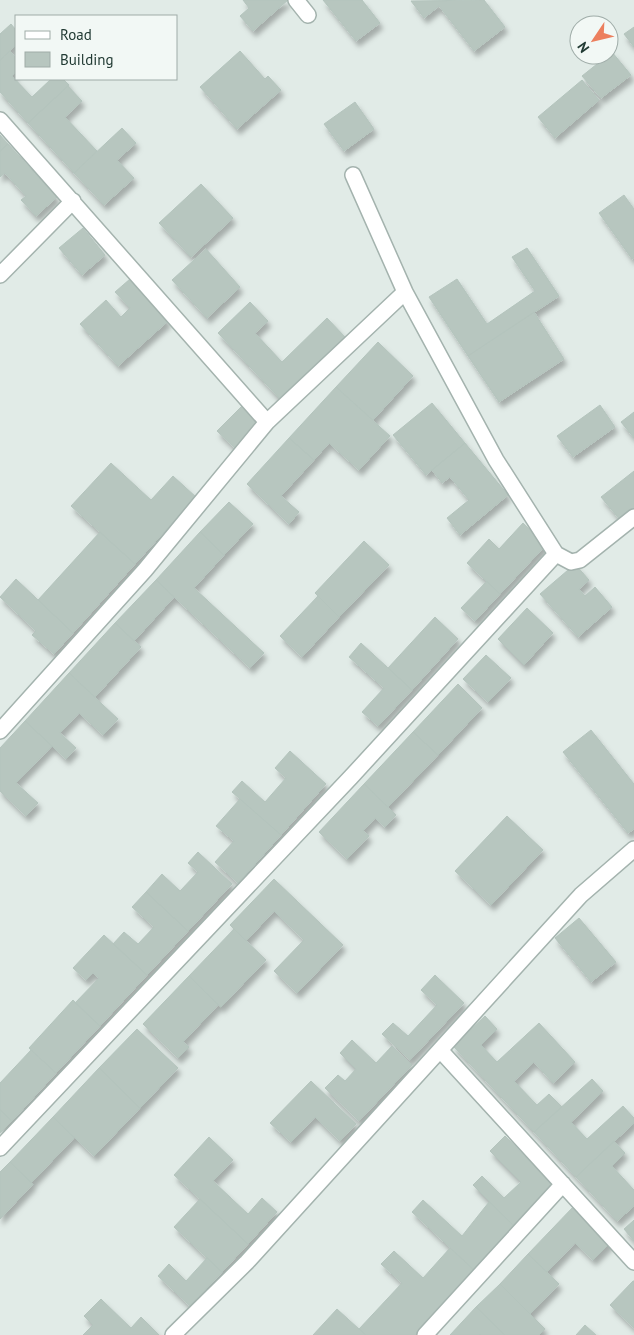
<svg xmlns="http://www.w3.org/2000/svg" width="634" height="1335" viewBox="0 0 634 1335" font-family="'PT Sans',sans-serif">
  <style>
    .building { fill: #b7c6bf; stroke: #b4c4bd; filter: url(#shadow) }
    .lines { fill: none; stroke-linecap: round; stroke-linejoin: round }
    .street-casing { stroke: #a4b3ae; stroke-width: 18 }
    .street { stroke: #fff; stroke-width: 15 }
  </style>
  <defs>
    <filter id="shadow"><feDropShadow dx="3" dy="5.5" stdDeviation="2.5" flood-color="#0004"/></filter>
  </defs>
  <rect width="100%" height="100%" fill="#e1ebe7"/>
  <path class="building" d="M243,0H288L253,31L240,16L249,8Z
    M323,0H362L380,23L356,41Z
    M484,0L505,27L474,51L439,6L424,18L411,1Z
    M11,24L16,30V45L0,60V34Z
    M634,27V47L624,34Z
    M10,51L16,58V72L12,76L32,97L51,79H63L69,85L28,123L0,92V60Z
    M240,51L265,79L268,76L281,90L237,129L200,87Z
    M612,52L631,75L601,98L582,76Z
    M582,80L599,100L555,138L538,117Z
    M68,86L82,101L65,117L97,151L74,173L28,123Z
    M355,102L374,129L344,151L324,124Z
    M122,128L136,143L117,160L134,178L104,205L74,173Z
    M0,135L8,144L0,151Z
    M8,144L57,197L36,216L21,200L26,196L5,173L0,177V151Z
    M201,184L233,218L191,257L159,223Z
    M624,195L634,209V258L632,259L599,213Z
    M83,228L105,255L82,275L59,248Z
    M527,248L559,296L468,356L429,297L457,279L487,324L535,291L512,257Z
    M206,249L240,287L207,318L172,280Z
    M130,279L168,321L118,366L80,324L106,300L121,317L130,308L115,292Z
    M250,302L268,321L255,333L282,362L327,318L346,338L281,400L218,333Z
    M534,312L564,359L499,402L468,356Z
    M378,342L413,376L373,420L336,387Z
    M336,387L390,436L359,470L329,443L314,460L289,438Z
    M432,403L465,443L426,475L393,435Z
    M600,405L615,427L573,457L557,436Z
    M242,406L261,424L237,450L217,431Z
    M634,412V438L621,422Z
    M289,438L314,460L281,496L299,512L289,524L247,484Z
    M465,443L508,495L460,535L447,518L469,500L450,477L442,483L432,470Z
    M111,463L151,500L173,476L196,497L135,564L71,506Z
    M634,471V511L621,521L601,497Z
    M229,502L253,524L224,555L200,532Z
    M523,523L546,545L500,594L467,563L489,539L499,549Z
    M100,532L135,564L73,633L38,600Z
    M200,532L224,555L194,588L264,653L250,668L156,580Z
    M364,541L389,565L339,617L315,593Z
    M575,564L589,580L579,589L585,596L595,587L612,607L578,637L540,594Z
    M16,579L73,633L54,654L32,635L36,631L0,597Z
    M156,580L174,597L134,641L115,623Z
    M487,581L500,594L475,621L461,608Z
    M318,596L339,617L302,657L280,636Z
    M527,608L553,633L524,665L498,639Z
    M435,617L458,639L412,690L388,668Z
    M115,623L141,647L95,697L69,673Z
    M361,643L412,690L378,726L362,712L384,688L349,657Z
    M486,655L511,678L488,702L463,679Z
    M69,673L118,719L103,735L79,713L60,733L76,748L66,759L25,721Z
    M458,684L482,708L438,755L413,732Z
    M25,721L52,746L16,783L38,803L26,816L0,791V748Z
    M591,730L634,784V829L628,833L563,752Z
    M413,732L438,755L388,807L364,784Z
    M290,751L326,784L281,835L232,792L242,781L265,802L286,778L275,768Z
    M364,784L396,815L385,827L375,818L363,831L369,836L347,859L319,832Z
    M240,799L281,835L238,883L215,862L234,841L216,826Z
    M507,816L543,850L491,905L455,871Z
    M198,852L232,884L188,931L146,892L162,874L180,891L198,872L188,863Z
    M274,879L343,945L297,993L274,971L304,940L274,911L246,941L230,925Z
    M146,892L188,931L147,975L113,944L124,932L138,944L154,927L132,907Z
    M579,918L616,962L591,982L555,938Z
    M234,929L266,960L221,1007L189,976Z
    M104,935L147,975L100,1026L75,1003L99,978L93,973L86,980L73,968Z
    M435,975L464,1003L410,1060L382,1034L393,1023L408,1036L437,1005L421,990Z
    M189,976L218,1005L183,1042L189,1047L178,1058L143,1024Z
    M73,1000L100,1026L56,1073L29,1048Z
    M485,1016L497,1029L481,1045L497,1062L539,1023L575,1062L553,1083L534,1062L514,1081L537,1105L549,1094L562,1107L534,1132L453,1046Z
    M137,1029L178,1068L140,1108L99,1068Z
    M352,1040L376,1063L392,1046L412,1065L359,1121L325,1088L338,1075L345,1081L356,1069L340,1053Z
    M31,1050L56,1073L12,1121L0,1110V1083Z
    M99,1068L140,1108L94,1156L53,1117Z
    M592,1079L603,1091L571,1122L587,1139L623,1106L634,1118V1123L576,1177L534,1132Z
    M311,1081L356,1124L340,1141L315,1117L291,1142L270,1123Z
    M0,1110L12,1121L0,1133Z
    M53,1117L74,1138L31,1183L10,1162Z
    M505,1136L554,1186L515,1227L473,1185L482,1176L504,1198L521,1182L490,1151Z
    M209,1137L233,1160L213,1181L248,1214L262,1198L277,1212L248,1244L174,1175Z
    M614,1141L625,1153L612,1166L634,1190V1206L617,1221L576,1177Z
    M10,1162L33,1184L0,1219V1172Z
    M200,1199L248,1244L222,1272L174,1227Z
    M423,1200L462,1236L489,1202L515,1227L475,1271L412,1212Z
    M574,1206L611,1242L593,1260L575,1243L547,1272L528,1254Z
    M634,1220V1241L624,1229Z
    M450,1248L475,1271L416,1335H366L359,1329L402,1283L381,1264L394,1251L423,1278Z
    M528,1254L559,1284L530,1314L500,1284Z
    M207,1258L222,1272L190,1306L158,1276L169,1264L186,1281Z
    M633,1281H634V1328L610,1305Z
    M500,1284L545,1329L539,1335H505L476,1307Z
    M101,1299L131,1328L141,1317L159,1335H83L93,1325L84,1316Z
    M476,1307L505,1335H481L480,1334L479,1335H450Z
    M337,1309L359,1329L366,1335H313Z
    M585,1325L596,1335H576Z"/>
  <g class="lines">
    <g class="street-casing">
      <path id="street" d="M296,0L308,15
        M0,120L267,422
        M353,175L405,292L496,460L556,554
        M0,275L73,201
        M0,731L145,570L267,422L405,292
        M440,1050L634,1262
        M0,1148L351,777L556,554L571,562L580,560L634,517
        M173,1335L247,1262L581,895L634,849
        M425,1335L563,1184"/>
    </g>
    <use href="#street" class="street"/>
  </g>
  <rect x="15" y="15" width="162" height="65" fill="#f2f8f5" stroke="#9faca8"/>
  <rect x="25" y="31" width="25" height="8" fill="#ffffff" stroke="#9faca8"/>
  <text x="60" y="40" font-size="15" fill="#223b34">Road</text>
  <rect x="25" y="52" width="25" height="15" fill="#b7c6bf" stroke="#9faca8"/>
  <text x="60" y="65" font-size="15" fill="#223b34">Building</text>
  <g transform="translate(594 40) rotate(235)"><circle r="24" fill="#f2f8f5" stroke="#9faca8"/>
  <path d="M0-4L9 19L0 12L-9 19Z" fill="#ec7f5e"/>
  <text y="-8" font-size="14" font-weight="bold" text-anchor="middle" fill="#223b34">N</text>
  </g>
</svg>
